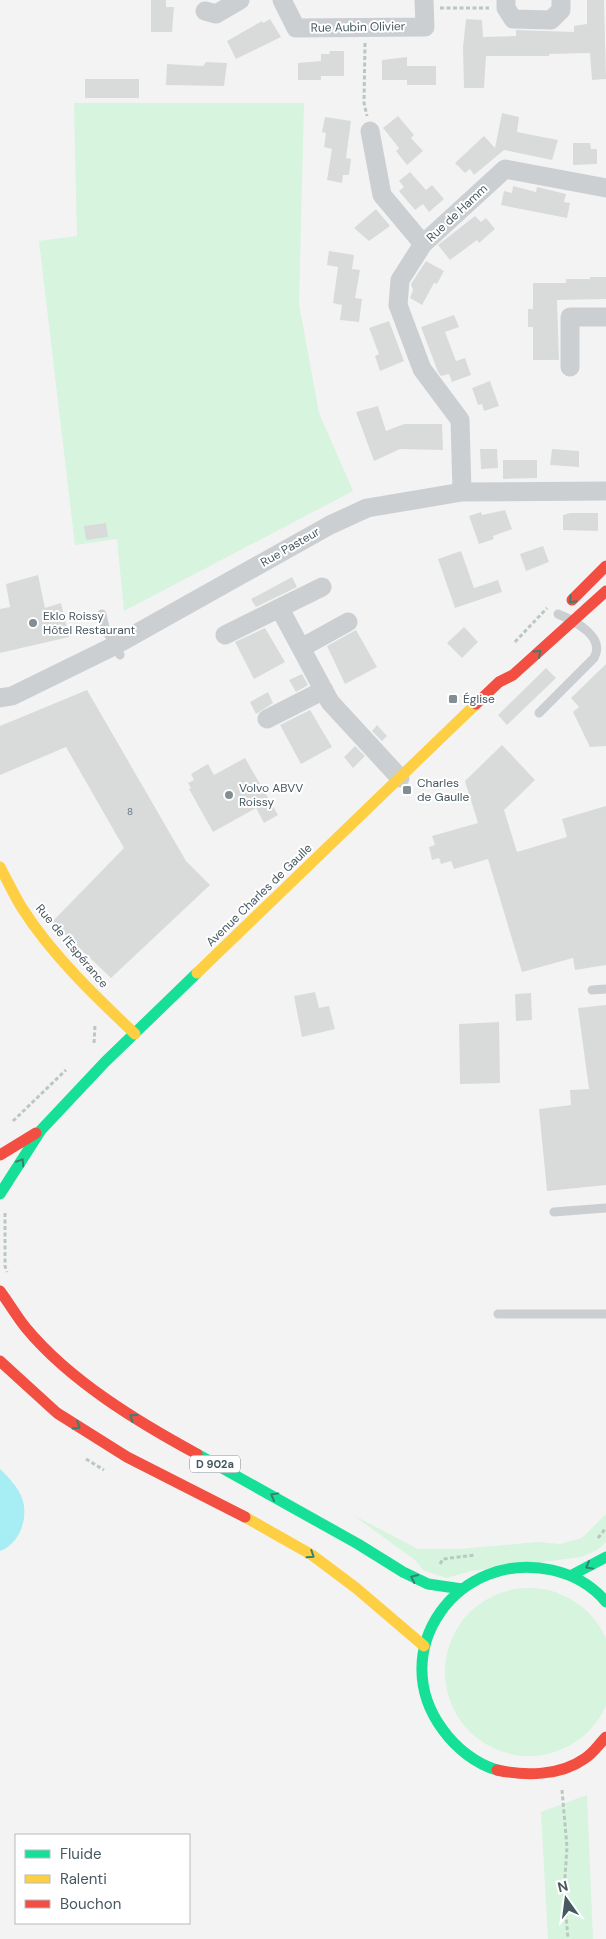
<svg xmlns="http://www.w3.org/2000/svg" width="606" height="1939" viewBox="0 0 606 1939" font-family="'DM Sans',sans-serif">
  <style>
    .green { fill: #d6f4de }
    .water { fill: #a7edf4 }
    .building { fill: #d9dbdb }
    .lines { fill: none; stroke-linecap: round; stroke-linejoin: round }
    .path { stroke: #b9c8c2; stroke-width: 3; stroke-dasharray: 4 2.5; stroke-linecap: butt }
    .lane { stroke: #cbcfd2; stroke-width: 9 }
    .street { stroke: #cbcfd2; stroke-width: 19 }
    .fast { stroke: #16e098; stroke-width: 11 }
    .slow { stroke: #ffcf43; stroke-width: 11 }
    .jam { stroke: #f24e42; stroke-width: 11 }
    .oneway { stroke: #388172 }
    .poi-dot { fill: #838e94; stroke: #fff; stroke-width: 2 }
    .labels { text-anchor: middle; stroke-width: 4; stroke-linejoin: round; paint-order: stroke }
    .number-label { font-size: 10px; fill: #6d7a81 }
    .shield { fill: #fff; stroke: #7e8a90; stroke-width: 1 }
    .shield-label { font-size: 11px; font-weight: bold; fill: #475861 }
    .street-label { font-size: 12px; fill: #475861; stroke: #fff }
    .poi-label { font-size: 12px; fill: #475861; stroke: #fff; text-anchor: start }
  </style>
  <rect width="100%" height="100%" fill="#f3f3f3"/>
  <path class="green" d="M74,103H304L299,304L319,413L353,491L124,611L117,539L75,545L39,241L77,236Z
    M606,1514V1542L597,1550L581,1557L472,1571L446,1578L423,1570L415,1560L353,1515L418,1549H460L538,1542L560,1544L582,1538Z
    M445 1672a84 84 0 1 1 168 0a84 84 0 1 1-168 0Z
    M587,1795L593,1939H548L541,1812Z"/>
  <path class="water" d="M0,1469C8,1477 18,1487 22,1498C29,1517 20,1544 0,1551Z"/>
  <path class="building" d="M151,0H166V7H174L172,32H151Z
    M587,0H604L606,79L592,80L590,53L549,54V56H486L484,88H464L463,47L466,19L482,20L483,37L516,36V30L574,32V26L587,24Z
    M270,19L281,37L236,59L227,41L262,21L263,23Z
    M330,51H344V76H321V80H298V63L321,61V54H329Z
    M407,57V66H436V85H407V80H382V60Z
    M206,62L227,63L224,86L166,85L167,64L203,66Z
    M85,79H139V98H85Z
    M502,113L519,117L517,132L558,140L552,160L504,150L474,175L470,169L465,173L455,163L484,136L495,148Z
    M398,116L414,135L411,138L423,151L407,165L396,151L399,148L383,128Z
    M325,117L351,121L346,158L351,159L349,175H343L342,183L327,180L332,149L324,147L326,133L322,132Z
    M573,143H590L591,149H597V164L573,165Z
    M410,172L426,190L432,185L444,199L429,212L423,204L415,210L399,191L404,187L399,181Z
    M513,186L536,192L537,187L566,194L564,202L570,203L567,218L501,205L504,191L512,193Z
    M376,209L390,226L369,241L354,228Z
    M475,216L481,222L486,218L495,229L479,243L477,240L450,260L438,245Z
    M329,251L354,255L352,269L360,270L355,298L362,299L359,322L340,320L342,305L333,303L338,267L327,265Z
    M426,261L444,271L437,284L434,283L422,305L410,298L413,290L411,284Z
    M590,277H606V299L557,300L559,360H533V327H528V309H533V283H566V279H590Z
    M454,315L459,327L445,332L456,361L465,358L471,375L452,382L449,374L441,376L438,372L421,327Z
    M389,321L404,361L380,371L375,356L379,354L369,328Z
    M490,381L499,406L484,411L482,404L478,405L472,388Z
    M378,406L386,431L404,424H442L443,450L400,449L374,461L356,412Z
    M480,449H497L498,468L481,469Z
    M552,449L579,451V467L550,465Z
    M503,460H537V478L503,479Z
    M505,510L512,529L493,536L494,539L479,544L469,516L481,512L482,515Z
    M570,513H598V531L563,530V515Z
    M106,523L108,537L86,540L84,526Z
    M543,546L549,562L526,571L520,554Z
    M461,551L474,588L498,580L502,592L455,608L438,559Z
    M38,575L45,608L61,603L69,637L0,653V609L10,607L6,584Z
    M292,577L297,587L256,607L251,599Z
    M464,627L478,642L462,658L447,643Z
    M265,628L285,662L254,679L235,642Z
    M356,630L377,667L345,684L327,646Z
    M606,664V746L590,747L573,712L579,707L571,698Z
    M546,668L556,678L507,725L498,715Z
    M302,674L308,685L296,692L289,680Z
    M87,690L186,861L210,885L111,978L52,922L124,848L66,747L0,775V726Z
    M268,692L273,703L256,714L250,702Z
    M310,710L332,747L301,764L280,725Z
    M377,725L387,736L382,741L372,731Z
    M502,745L535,780L504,810L517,852L567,837L562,819L606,806V965L575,970L573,958L522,972L488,859L454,869L451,861L441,864L439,858L432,860L429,847L435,845L432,836L478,823L465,781Z
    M355,746L365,756L353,768L344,757Z
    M245,758L278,815L264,823L256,808L213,832L189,789L191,788L188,783L194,780L191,774L208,764L214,775Z
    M315,992L319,1008L329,1006L335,1029L302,1037L294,996Z
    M531,993L532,1020L516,1021L515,994Z
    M606,1005V1185L547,1191L539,1109L571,1105L570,1090L589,1089L578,1008Z
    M499,1022L500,1083L460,1084L459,1024Z"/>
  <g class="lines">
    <path class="path" d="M440,8H489
      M365,43L364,103L367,116
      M515,642L547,608
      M94,1043L95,1025
      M13,1121L66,1070
      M5,1213V1266L7,1272
      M86,1459L104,1470
      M598,1538L606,1528
      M440,1564L443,1559L475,1555
      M562,1790L567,1847L564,1892L568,1939"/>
    <path class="lane" d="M102,614L105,628L120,655
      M539,713L594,658C606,637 575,621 558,614
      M592,990L606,989
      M554,1212L606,1208
      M498,1314H606"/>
    <path class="street" d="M282,0L296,28L425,27L424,0
      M506,0V8L513,19L551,20L561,10V0
      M205,11L216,14L240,0
      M370,131L382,195L423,244
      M570,367V317H606
      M462,492L460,420L422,369L398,305L400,280L423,244L505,169L606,188
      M280,609L330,702L400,778
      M225,635L322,587
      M301,648L348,622
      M0,698L12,696L114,646L330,525L367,508L462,492L606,491
      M267,719L324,690"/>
    <path class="fast" d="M0,1194L41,1130L105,1062L197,973
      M197,1454L358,1544L403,1572L428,1584L462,1589
      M572,1575L606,1557
      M497,1770C476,1764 456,1748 443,1730C384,1651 458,1549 552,1570C574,1575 592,1585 606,1602"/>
    <path class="slow" d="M0,867C7,880 14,895 22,908C52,955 95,996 135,1034
      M197,973L476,704
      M245,1517L312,1555L356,1588L424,1646"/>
    <path class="jam" d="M572,600L606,566
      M476,704L499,682L513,675L606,591
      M0,1155L36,1133
      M0,1291C9,1303 17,1317 26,1328C70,1381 138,1422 197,1454
      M0,1361L57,1413L127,1457L245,1517
      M497,1770C525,1776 560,1776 584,1759C593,1754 599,1744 606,1737"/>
  </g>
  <defs><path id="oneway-chevron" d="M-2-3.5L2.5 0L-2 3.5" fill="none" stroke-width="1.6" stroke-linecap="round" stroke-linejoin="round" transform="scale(1.25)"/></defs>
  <g class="oneway">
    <use href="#oneway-chevron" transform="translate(572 600) rotate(135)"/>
    <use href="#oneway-chevron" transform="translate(538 653) rotate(-42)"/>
    <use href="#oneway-chevron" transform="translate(21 1162) rotate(-57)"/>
    <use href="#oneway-chevron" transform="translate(133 1417) rotate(-144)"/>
    <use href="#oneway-chevron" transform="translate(77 1426) rotate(32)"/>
    <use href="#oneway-chevron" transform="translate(274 1496) rotate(-151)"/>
    <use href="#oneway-chevron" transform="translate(311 1555) rotate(33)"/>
    <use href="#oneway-chevron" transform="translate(589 1566) rotate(151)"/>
    <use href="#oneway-chevron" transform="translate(414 1578) rotate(-155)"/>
  </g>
  <g class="poi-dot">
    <circle cx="33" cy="623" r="5"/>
    <rect x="448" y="694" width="10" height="10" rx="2.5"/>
    <rect x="402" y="785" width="10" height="10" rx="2.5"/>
    <circle cx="229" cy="795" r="5"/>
  </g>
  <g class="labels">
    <g class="number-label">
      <text x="130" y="815">8</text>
    </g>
    <rect class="shield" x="190" y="1455.5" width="50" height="17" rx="4"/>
    <g class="shield-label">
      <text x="215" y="1468">D 902a</text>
    </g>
    <g class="street-label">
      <text transform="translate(358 27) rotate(-1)" y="4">Rue Aubin Olivier</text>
      <text transform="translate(457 213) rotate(-43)" y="4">Rue de Hamm</text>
      <text transform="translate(290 547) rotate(-30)" y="4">Rue Pasteur</text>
      <text transform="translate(259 895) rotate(-44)" y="4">Avenue Charles de Gaulle</text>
      <text transform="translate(72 946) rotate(50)" y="4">Rue de l'Espérance</text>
    </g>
    <g class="poi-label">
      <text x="43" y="620">Eklo Roissy<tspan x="43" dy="14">Hôtel Restaurant</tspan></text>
      <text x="463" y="703">Église</text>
      <text x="417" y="787">Charles<tspan x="417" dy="14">de Gaulle</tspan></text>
      <text x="239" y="792">Volvo ABVV<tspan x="239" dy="14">Roissy</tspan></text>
    </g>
  </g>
  <rect x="15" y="1834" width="175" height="90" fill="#ffffff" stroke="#b5bcc0"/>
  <rect x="25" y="1850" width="25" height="8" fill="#16e098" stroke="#b5bcc0"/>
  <text x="60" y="1859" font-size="15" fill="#475861">Fluide</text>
  <rect x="25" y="1875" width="25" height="8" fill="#ffcf43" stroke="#b5bcc0"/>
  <text x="60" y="1884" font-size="15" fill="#475861">Ralenti</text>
  <rect x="25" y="1900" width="25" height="8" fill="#f24e42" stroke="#b5bcc0"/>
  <text x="60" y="1909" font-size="15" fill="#475861">Bouchon</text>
  <g transform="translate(566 1899) rotate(346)" stroke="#ffffff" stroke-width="4" paint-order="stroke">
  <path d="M0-4L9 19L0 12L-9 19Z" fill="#475861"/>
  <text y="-8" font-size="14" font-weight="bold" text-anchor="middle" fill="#475861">N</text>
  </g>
</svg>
